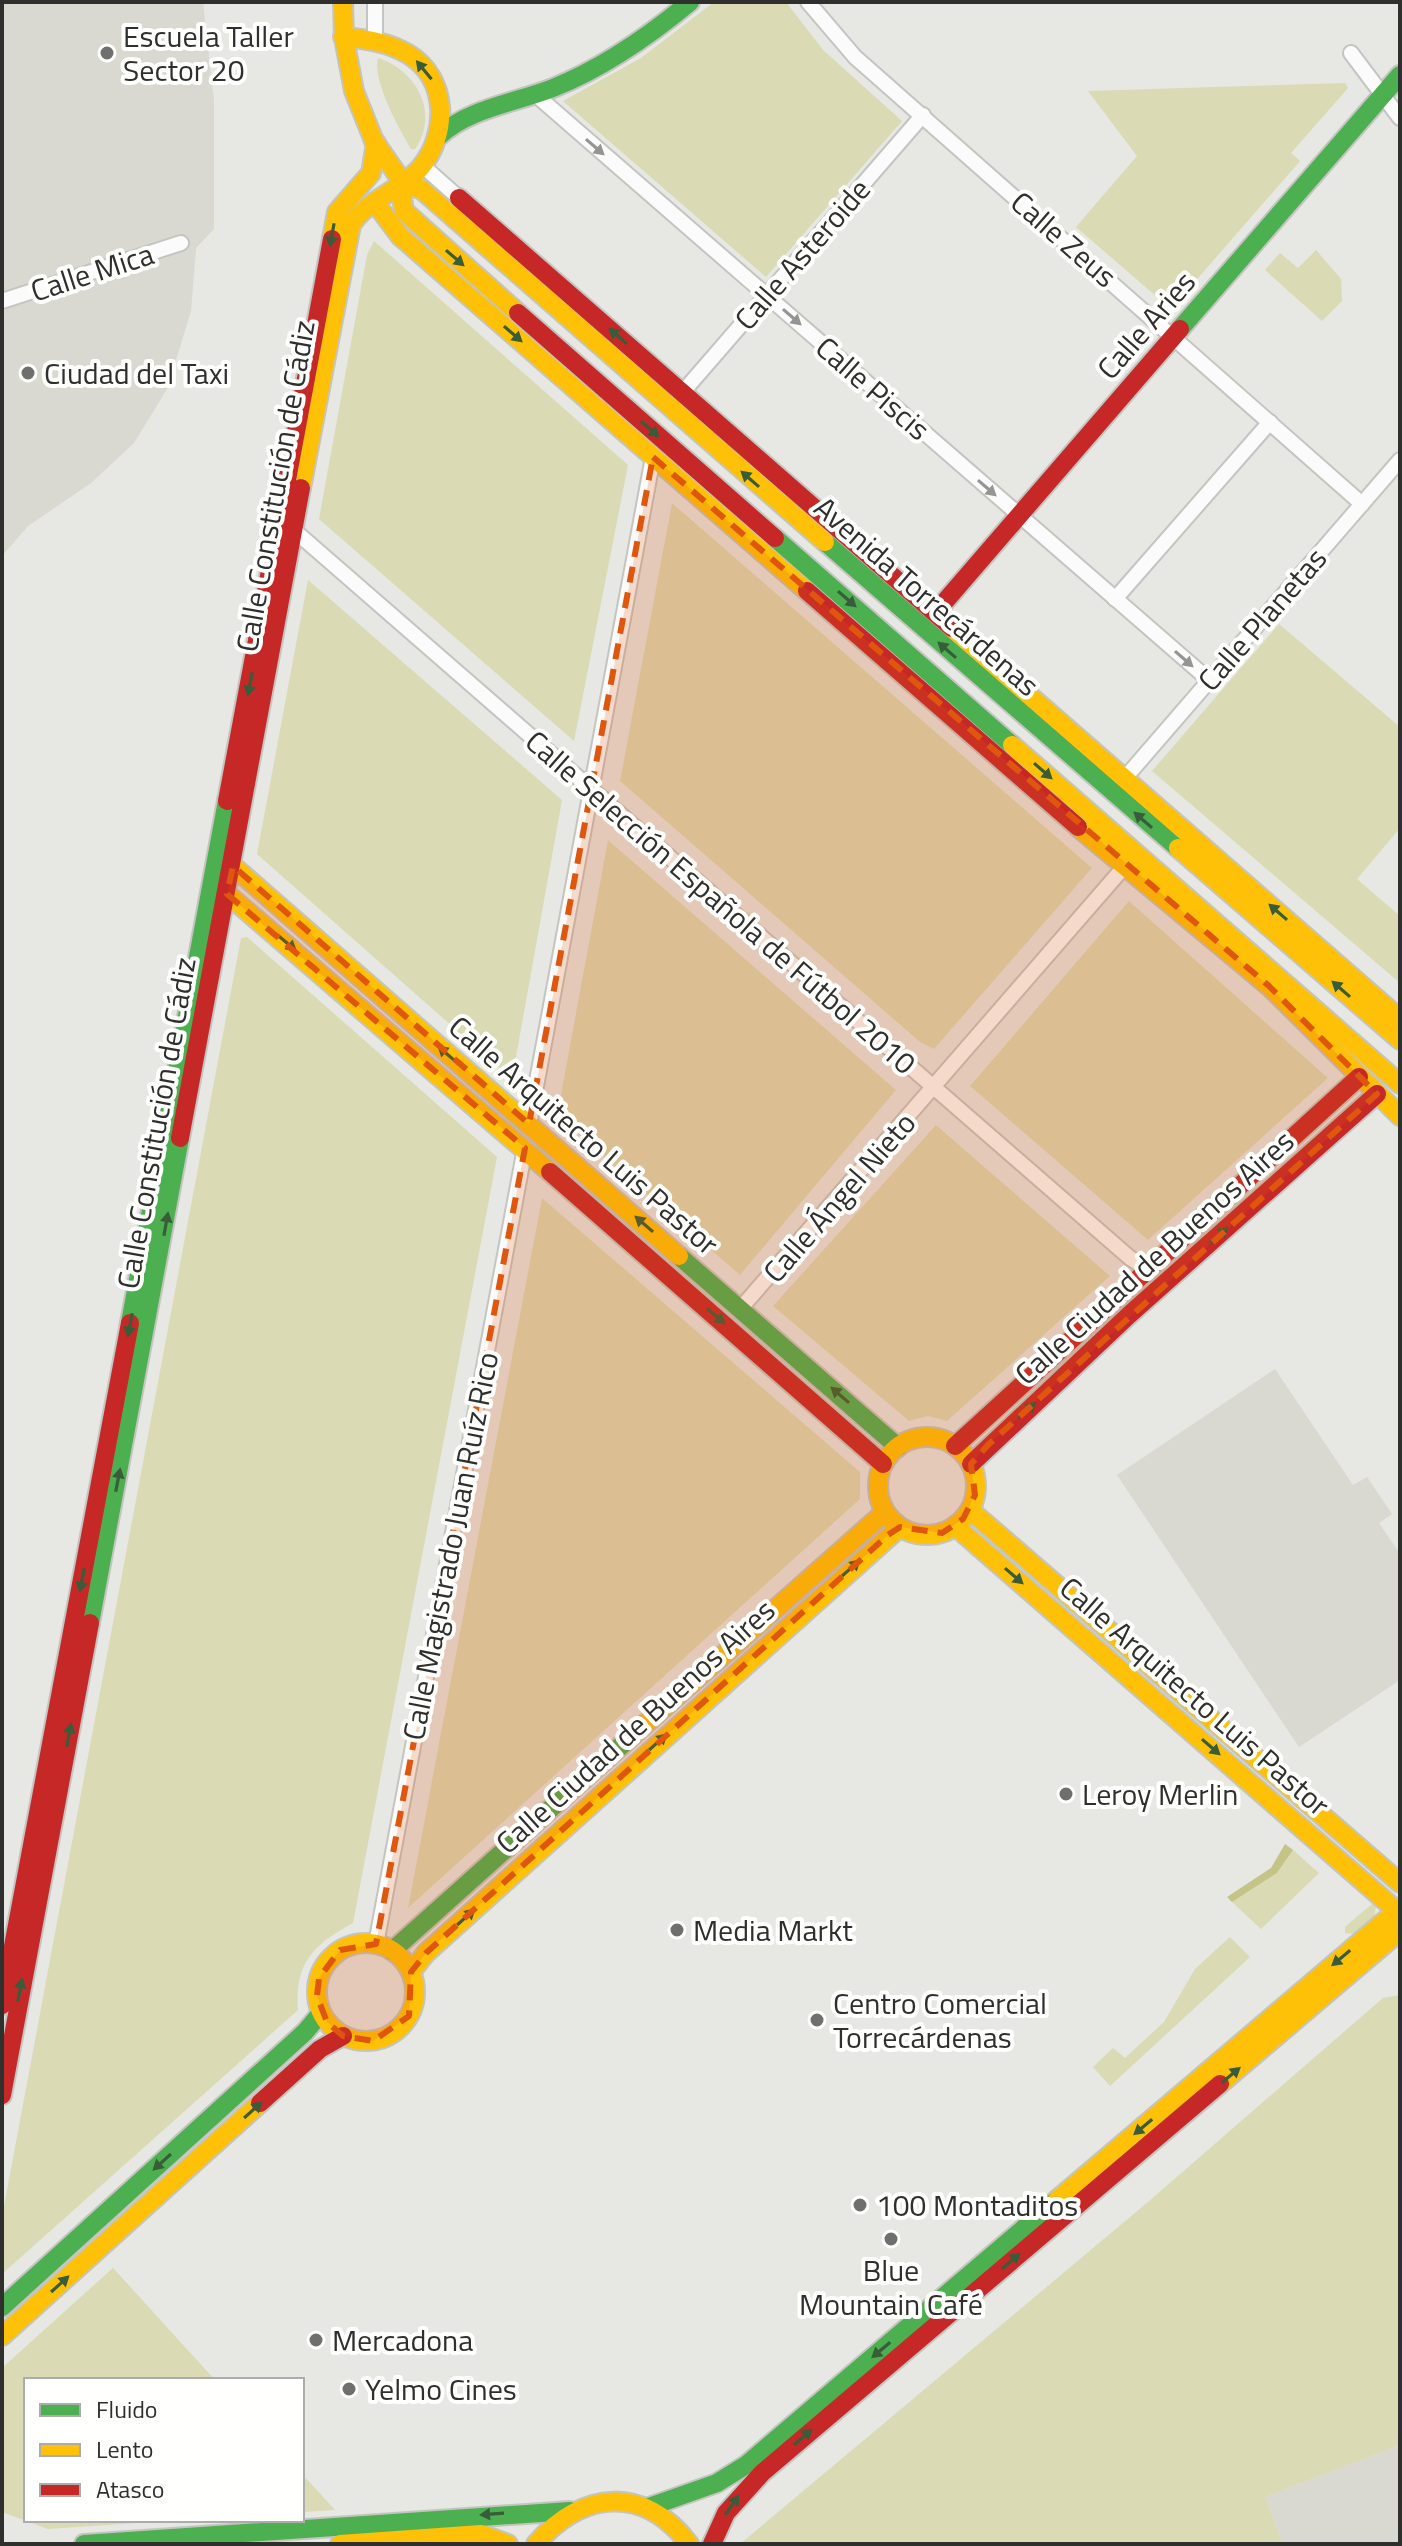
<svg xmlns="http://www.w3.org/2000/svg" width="1402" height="2546" font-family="'Titillium Web',sans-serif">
<rect width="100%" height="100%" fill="#e7e7e3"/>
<g fill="#d9d9d1">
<polygon points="2,2 203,2 214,100 214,229 196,248 191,311 167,389 134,443 91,483 28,526 2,556"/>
<polygon points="1275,1369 1353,1485 1367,1477 1392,1514 1379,1523 1400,1554 1400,1680 1299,1747 1117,1475"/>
<polygon points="1400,2445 1400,2544 1283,2544 1265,2497"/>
</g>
<g fill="#dadab4">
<polygon points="714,2 786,2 823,50 902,121 766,277 563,101 641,58"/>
<path d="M378,58C416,70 440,113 415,149H411C399,129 372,80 378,58Z"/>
<polygon points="1345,83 1348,88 1291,153 1300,161 1171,309 1076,227 1137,156 1088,91"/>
<polygon points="374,241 628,465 574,741 319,519 367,255"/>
<polygon points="1316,250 1341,279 1342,301 1322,321 1265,270 1280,253 1298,268"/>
<polygon points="672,503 1092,868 934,1049 920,1042 620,781"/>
<polygon points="308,580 562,800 512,1079 257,854"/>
<polygon points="1279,624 1400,727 1400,828 1357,879 1400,916 1400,983 1152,771"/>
<polygon points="608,840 896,1090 740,1275 557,1116"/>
<polygon points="1129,901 1328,1078 1148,1240 970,1086"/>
<path d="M247,937L497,1157L353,1923C314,1944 294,1963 298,2010L2,2274V2217L241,938Z"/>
<polygon points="936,1125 1110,1276 947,1421 928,1416 909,1421 773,1306"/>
<polygon points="542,1198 860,1472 860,1499 408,1908"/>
<polygon points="1293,1850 1319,1873 1261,1929 1232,1902 1277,1873"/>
<polygon points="1372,1904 1376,1906 1374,1918 1356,1934 1345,1933 1345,1927"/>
<polygon points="1230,1937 1250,1957 1110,2086 1093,2067 1113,2048 1125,2058 1164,2022 1195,1969"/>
<polygon points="1400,1995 1400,2445 1265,2497 1283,2544 740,2544 1148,2202 1383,1998"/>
<polygon points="113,2268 215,2380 26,2380 26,2520 180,2520 48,2529 2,2512 2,2368"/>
<polygon points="302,2474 335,2510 302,2512"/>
</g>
<polygon fill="#c4c487" points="1285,1844 1293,1850 1277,1873 1232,1902 1227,1897 1271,1868"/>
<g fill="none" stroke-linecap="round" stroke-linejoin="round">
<g stroke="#c4c4c1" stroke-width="18">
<g id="street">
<polyline points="808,2 855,57 1362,504"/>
<polyline points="375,40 375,2"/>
<polyline points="1351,53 1400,118"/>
<polyline points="536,95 1209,680"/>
<polyline points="424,167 459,198"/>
<polyline points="2,301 181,243"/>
<polyline points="682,393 923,115"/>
<polyline points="296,532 1130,1258 1149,1270"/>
<polyline points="1115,599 1270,422"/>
<polyline points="1125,778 1400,460"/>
<polyline points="529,1124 653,457"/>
<polyline points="741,1308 1124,867"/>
<polyline points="376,1944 525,1148"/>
</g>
</g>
<g stroke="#c4c4c1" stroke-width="22">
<g id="fast">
<path d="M439,136C470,108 515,103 553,88C603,68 649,36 690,2"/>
<polyline points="1180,329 1400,75"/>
<polyline points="775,538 1012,745"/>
<polyline points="825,542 1178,848"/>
<polyline points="679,1256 898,1447"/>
<polyline points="130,1323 227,801"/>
<polyline points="90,1623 180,1138"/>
<polyline points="392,1951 633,1735"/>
<polyline points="2,2307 305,2032 321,2013"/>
<polyline points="649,2507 717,2483 746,2465 1057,2200"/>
<polyline points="84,2544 570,2511"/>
</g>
</g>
<g stroke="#c4c4c1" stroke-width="22">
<g id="slow">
<polyline points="343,2 344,38 354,91 374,141 399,177 404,211 518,313"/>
<polyline points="402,185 421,189 825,542"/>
<polyline points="376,204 400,236 807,591"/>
<polyline points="332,239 337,212 371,173 376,143"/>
<path d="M301,488L351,225C366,200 402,190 421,167C449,133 448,78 408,54C388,42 365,39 343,37"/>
<polyline points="952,628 1400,1019"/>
<polyline points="1012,745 1400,1084"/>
<polyline points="1078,827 1269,986"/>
<polyline points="1178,848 1400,1040"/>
<polyline points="233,866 679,1256"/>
<polyline points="227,894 550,1172"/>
<polyline points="1260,977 1400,1116"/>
<circle cx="927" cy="1486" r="49"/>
<polyline points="970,1510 1400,1883"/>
<polyline points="955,1526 1397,1911"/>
<polyline points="633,1735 885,1512"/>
<circle cx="366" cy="1992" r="49"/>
<polyline points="411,1972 426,1953 900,1527"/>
<polyline points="1220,2084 1400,1931"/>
<polyline points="1057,2200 1400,1908"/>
<polyline points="2,2336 260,2103"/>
<polyline points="340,2544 481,2534 508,2544"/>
<path d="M536,2544C583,2490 644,2485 689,2544"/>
</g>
</g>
<g stroke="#c4c4c1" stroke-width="22">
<g id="jam">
<polyline points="459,198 952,628"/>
<polyline points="518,313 775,538"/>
<polyline points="807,591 1078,827"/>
<polyline points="935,613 1180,329"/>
<polyline points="227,801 332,239"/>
<polyline points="180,1138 301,488"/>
<polyline points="550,1172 883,1464"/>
<polyline points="955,1446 1359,1077"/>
<polyline points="971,1464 1129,1315 1377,1094"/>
<polyline points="2,2005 130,1323"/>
<polyline points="2,2095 90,1623"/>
<polyline points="260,2103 320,2049 343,2036"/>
<polyline points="712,2544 726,2513 762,2473 1220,2084"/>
</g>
</g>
<use href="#street" stroke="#fbfbfb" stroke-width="14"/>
<use href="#fast" stroke="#4caf50" stroke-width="18"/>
<use href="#slow" stroke="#ffc107" stroke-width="18"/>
<use href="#jam" stroke="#c62828" stroke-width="18"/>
</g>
<defs><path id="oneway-solid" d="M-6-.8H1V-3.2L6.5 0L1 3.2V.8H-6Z" transform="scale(2)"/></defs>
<g fill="#395c39">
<use href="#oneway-solid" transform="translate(424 70) rotate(-129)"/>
<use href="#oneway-solid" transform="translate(332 235) rotate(100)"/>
<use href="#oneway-solid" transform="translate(455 258) rotate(41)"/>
<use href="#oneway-solid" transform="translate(513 334) rotate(41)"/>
<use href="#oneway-solid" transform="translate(618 336) rotate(-139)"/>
<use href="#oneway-solid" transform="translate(650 429) rotate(41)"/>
<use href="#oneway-solid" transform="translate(750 479) rotate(-139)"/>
<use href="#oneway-solid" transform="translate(847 599) rotate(41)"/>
<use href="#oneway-solid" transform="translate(947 650) rotate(-139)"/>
<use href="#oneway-solid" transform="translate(250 684) rotate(101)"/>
<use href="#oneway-solid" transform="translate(1043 771) rotate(41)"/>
<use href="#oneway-solid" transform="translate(1143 820) rotate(-139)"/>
<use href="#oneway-solid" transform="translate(1278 912) rotate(-139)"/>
<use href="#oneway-solid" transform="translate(287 943) rotate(40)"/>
<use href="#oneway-solid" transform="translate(1341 989) rotate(-139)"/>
<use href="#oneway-solid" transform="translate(447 1054) rotate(-139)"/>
<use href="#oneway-solid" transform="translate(166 1224) rotate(-80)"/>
<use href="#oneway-solid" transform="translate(644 1224) rotate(-139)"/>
<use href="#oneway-solid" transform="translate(1219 1235) rotate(-42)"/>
<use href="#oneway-solid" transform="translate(716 1316) rotate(41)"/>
<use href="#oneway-solid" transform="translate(130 1325) rotate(101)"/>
<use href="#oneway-solid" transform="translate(840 1395) rotate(-139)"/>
<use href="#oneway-solid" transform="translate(1027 1410) rotate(-43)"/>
<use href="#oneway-solid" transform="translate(118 1480) rotate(-79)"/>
<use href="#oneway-solid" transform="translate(851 1568) rotate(-42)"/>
<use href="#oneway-solid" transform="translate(1014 1576) rotate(41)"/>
<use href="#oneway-solid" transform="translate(82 1580) rotate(101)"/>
<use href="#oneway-solid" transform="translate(69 1735) rotate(-79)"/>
<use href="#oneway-solid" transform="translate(658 1742) rotate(-42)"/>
<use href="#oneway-solid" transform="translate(1211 1747) rotate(41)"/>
<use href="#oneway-solid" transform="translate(466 1917) rotate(-42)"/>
<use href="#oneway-solid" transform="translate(1341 1958) rotate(140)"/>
<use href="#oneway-solid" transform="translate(20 1990) rotate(-79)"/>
<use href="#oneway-solid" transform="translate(1231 2075) rotate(-40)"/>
<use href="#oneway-solid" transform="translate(253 2110) rotate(-42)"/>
<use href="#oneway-solid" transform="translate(1143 2127) rotate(140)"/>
<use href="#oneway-solid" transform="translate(162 2162) rotate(138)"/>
<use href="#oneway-solid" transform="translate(1011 2261) rotate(-40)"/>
<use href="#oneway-solid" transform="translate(60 2284) rotate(-42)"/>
<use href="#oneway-solid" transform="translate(881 2350) rotate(140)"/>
<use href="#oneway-solid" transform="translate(803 2437) rotate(-41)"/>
<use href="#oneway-solid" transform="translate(732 2505) rotate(-55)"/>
<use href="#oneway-solid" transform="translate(492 2514) rotate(176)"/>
</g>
<g fill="#959594">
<use href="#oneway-solid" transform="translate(595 147) rotate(41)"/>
<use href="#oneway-solid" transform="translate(792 317) rotate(41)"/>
<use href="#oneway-solid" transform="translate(987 488) rotate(41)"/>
<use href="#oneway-solid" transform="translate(1184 659) rotate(41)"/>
</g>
<path fill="#df570e" fill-opacity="0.2" stroke="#df570e" stroke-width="6" stroke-dasharray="16 10" stroke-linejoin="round" d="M653,457L1269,986L1377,1094L988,1445L971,1464L975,1495L963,1519L942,1533L900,1527L888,1535L426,1953L411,1972L409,2016L373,2041L343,2036L327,2022L317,1996L319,1978L340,1950L376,1944L525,1148L227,894L233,866L529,1124Z"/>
<g fill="#6f6f6d" stroke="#fffffe" stroke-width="3">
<circle cx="107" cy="53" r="8"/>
<circle cx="28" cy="373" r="8"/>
<circle cx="1066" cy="1794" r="8"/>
<circle cx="677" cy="1930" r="8"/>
<circle cx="817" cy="2020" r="8"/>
<circle cx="860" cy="2205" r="8"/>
<circle cx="891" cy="2239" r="8"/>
<circle cx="316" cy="2340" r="8"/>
<circle cx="349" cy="2389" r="8"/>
</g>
<g text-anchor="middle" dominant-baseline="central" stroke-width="8" stroke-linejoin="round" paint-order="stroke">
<g font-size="30" fill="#2f2f2d" stroke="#fffffe" text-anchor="start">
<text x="123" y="36">Escuela Taller<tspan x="123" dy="34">Sector 20</tspan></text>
<text x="44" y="373">Ciudad del Taxi</text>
<text x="1082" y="1794">Leroy Merlin</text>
<text x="693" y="1930">Media Markt</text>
<text x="833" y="2003">Centro Comercial<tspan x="833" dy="34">Torrecárdenas</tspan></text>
<text x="876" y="2205">100 Montaditos</text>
<text x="891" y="2270" text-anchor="middle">Blue<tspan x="891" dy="34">Mountain Café</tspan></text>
<text x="332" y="2340">Mercadona</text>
<text x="365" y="2389">Yelmo Cines</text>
</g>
<g font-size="30" fill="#2f2f2d" stroke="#fffffe">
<text transform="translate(1064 239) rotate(41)">Calle Zeus</text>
<text transform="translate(802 254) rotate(-49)">Calle Asteroide</text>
<text transform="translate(92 272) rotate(-18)">Calle Mica</text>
<text transform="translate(1146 325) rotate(-49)">Calle Aries</text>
<text transform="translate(873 388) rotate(41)">Calle Piscis</text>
<text transform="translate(275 486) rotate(-80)">Calle Constitución de Cádiz</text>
<text transform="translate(927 596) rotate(41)">Avenida Torrecárdenas</text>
<text transform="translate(1262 619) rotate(-49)">Calle Planetas</text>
<text transform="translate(721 902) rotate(41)">Calle Selección Española de Fútbol 2010</text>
<text transform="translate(156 1123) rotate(-80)">Calle Constitución de Cádiz</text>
<text transform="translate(584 1135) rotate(41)">Calle Arquitecto Luis Pastor</text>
<text transform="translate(839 1197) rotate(-49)">Calle Ángel Nieto</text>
<text transform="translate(1154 1257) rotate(-42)">Calle Ciudad de Buenos Aires</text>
<text transform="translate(450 1546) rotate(-79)">Calle Magistrado Juan Ruíz Rico</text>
<text transform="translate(1195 1696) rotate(41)">Calle Arquitecto Luis Pastor</text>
<text transform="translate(635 1726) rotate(-42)">Calle Ciudad de Buenos Aires</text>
</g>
</g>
<rect width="1402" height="2546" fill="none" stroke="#2f2f2d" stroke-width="8"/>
<rect x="24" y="2378" width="280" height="144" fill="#fffffe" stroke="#acacaa" stroke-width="2"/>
<rect x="40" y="2404" width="40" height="12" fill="#4caf50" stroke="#acacaa" stroke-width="2"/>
<text x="96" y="2418" font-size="24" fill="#2f2f2d">Fluido</text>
<rect x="40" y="2444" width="40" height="12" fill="#ffc107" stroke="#acacaa" stroke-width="2"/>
<text x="96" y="2458" font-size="24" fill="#2f2f2d">Lento</text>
<rect x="40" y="2484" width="40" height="12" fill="#c62828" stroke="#acacaa" stroke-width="2"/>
<text x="96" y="2498" font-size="24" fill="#2f2f2d">Atasco</text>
</svg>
